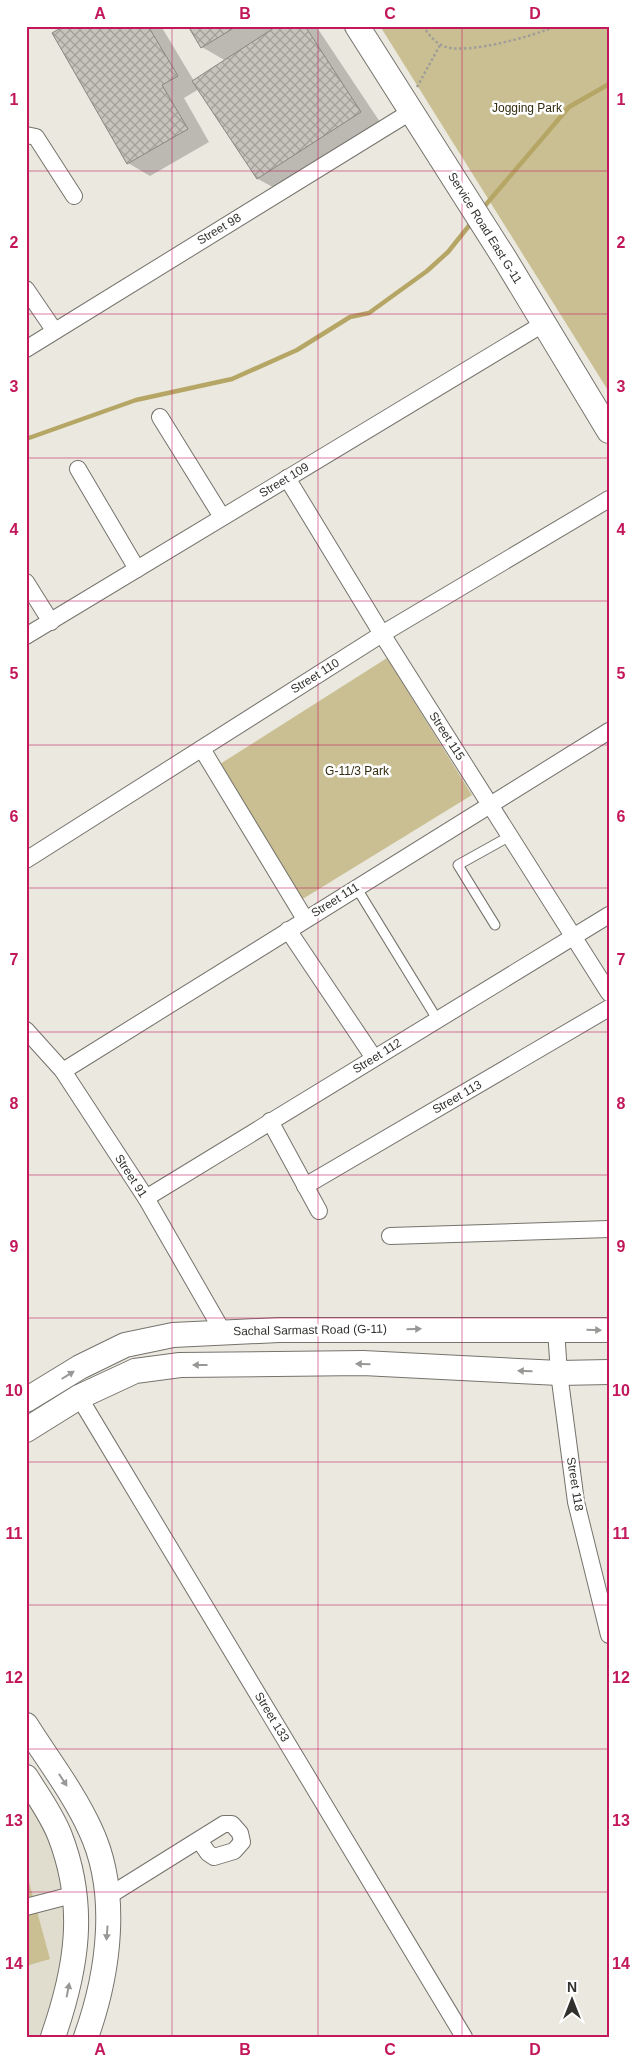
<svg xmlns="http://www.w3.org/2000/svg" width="635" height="2063" font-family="Helvetica,sans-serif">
<defs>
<pattern id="building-cross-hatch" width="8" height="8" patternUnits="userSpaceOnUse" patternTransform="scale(1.25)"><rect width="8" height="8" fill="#c6c4bc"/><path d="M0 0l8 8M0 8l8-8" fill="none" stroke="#a1a099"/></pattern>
</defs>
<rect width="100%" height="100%" fill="#eae8df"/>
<polygon fill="#e1ddce" points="26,1794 48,1834 62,1878 64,1926 59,1982 42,2037 26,2037"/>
<g fill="#cabf92">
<polygon points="380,26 609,26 609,392"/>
<polygon points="387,658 472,795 301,900 220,764"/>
<polygon points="26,1871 50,1959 26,1966"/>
</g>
<polygon fill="#0003" points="67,26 161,26 194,81 226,61 202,47 189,26 316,26 382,125 280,191 258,179 199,89 184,98 209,142 150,176 128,163"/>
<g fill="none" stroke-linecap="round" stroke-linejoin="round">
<g stroke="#b6a665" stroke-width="4.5">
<polyline points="483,208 569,107 609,84"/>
<polyline points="26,439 136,400 232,379 297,350 350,317 369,313 427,271 448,252 472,222"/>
</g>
</g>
<g fill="url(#building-cross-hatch)" stroke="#898780">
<polygon points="64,26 148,26 178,76 162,85 188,129 127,164 52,33"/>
<polygon points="188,26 237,26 201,48"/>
<polygon points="277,26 305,26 361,112 257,179 192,81"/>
</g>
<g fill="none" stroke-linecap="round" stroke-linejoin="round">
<g stroke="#75736c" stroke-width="11">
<g id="lane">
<polyline points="356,887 437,1019"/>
<polyline points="495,925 458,865 510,836"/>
</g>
</g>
<g stroke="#75736c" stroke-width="18">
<g id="street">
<polyline points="26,135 36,137 74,196"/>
<polyline points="26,289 54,330"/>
<polyline points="26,349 412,111"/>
<polyline points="160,417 222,517"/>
<polyline points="78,469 137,569"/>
<polyline points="287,478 382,634 609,993"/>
<polyline points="26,582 51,622"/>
<polyline points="26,636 543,324"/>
<polyline points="202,749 305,919"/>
<polyline points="26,860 382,634 609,499"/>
<polyline points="288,930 374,1058"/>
<polyline points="26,1030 63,1071 146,1198 223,1332"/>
<polyline points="63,1071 609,731"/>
<polyline points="270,1121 319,1211"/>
<polyline points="305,1186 609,1008"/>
<polyline points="146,1198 609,915"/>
<polyline points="390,1236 609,1229"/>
<polyline points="556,1330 559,1373 576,1502 609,1635"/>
<polyline points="79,1397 464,2037"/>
<polyline points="107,1897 224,1824 232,1824 240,1833 242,1842 234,1851 214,1857 208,1853 199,1840"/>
<polyline points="26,1907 76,1894"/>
</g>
</g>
<g stroke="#75736c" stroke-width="26">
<g id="secondary">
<polyline points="357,26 505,259 609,431"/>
<polyline points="26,1400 80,1367 125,1345 173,1335 279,1330 609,1330"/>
<polyline points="26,1430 79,1397 135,1371 180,1365 363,1363 559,1373 609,1372"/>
<path d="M26,1725C48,1760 73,1792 90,1829C120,1892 109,1973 86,2037"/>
<path d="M26,1777C38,1796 52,1815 60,1836C87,1906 77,1968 53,2037"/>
</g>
</g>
<g stroke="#a09e98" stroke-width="2.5" stroke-dasharray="2.5 2.5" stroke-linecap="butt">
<path d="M423,26C429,35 436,44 446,47C469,54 534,36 556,26"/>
<polyline points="417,87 440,45"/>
</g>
<use href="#lane" stroke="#fff" stroke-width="9"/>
<use href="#street" stroke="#fff" stroke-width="16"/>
<use href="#secondary" stroke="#fff" stroke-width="24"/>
</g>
<defs><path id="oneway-solid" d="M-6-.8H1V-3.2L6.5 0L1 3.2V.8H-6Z" transform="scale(1.25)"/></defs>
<g fill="#989896">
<use href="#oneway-solid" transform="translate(414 1329) rotate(-1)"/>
<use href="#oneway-solid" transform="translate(594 1330) rotate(1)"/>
<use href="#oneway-solid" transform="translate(363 1364) rotate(-179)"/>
<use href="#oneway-solid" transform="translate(200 1365) rotate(180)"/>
<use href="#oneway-solid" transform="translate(525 1371) rotate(-178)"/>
<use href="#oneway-solid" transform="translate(68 1375) rotate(-32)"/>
<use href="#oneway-solid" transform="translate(63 1780) rotate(57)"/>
<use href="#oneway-solid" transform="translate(107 1933) rotate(94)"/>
<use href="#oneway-solid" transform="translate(68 1990) rotate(-79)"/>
</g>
<path fill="none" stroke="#c2185b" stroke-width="1" stroke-opacity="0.55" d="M172,26V2037M318,26V2037M462,26V2037M26,171H609M26,314H609M26,458H609M26,601H609M26,745H609M26,888H609M26,1032H609M26,1175H609M26,1318H609M26,1462H609M26,1605H609M26,1749H609M26,1892H609"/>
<g text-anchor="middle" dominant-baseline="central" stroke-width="5" stroke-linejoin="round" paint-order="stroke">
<g font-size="12" fill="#332c0e" stroke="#fff">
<text x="527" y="108">Jogging Park</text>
<text x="357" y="771">G-11/3 Park</text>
</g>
<g font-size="12" fill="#32312e" stroke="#fff">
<text transform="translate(485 228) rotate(58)">Service Road East G-11</text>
<text transform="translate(219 229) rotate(-31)">Street 98</text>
<text transform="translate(284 480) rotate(-31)">Street 109</text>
<text transform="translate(315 676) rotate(-32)">Street 110</text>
<text transform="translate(447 736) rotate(57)">Street 115</text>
<text transform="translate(335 900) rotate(-32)">Street 111</text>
<text transform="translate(377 1056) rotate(-32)">Street 112</text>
<text transform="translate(457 1097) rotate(-30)">Street 113</text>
<text transform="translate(131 1176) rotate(57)">Street 91</text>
<text transform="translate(310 1330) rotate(-1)">Sachal Sarmast Road (G-11)</text>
<text transform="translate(575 1484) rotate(81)">Street 118</text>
<text transform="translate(272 1717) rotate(59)">Street 133</text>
</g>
</g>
<rect width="635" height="2063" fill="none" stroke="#ffffff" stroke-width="55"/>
<g transform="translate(572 2000)" stroke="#ffffff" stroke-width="4" paint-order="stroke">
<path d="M0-4L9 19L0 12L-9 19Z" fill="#32312e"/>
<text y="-8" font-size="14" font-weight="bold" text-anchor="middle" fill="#32312e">N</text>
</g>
<rect x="28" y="28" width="580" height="2008" fill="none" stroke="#c2185b" stroke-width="2"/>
<g font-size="16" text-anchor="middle" font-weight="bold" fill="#c2185b">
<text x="100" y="19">A</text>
<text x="245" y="19">B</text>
<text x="390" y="19">C</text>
<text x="535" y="19">D</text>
<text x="14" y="105">1</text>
<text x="621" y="105">1</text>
<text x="14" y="248">2</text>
<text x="621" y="248">2</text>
<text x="14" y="392">3</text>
<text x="621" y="392">3</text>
<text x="14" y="535">4</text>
<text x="621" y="535">4</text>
<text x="14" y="679">5</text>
<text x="621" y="679">5</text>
<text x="14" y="822">6</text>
<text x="621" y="822">6</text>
<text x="14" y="965">7</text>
<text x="621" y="965">7</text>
<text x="14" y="1109">8</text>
<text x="621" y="1109">8</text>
<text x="14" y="1252">9</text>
<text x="621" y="1252">9</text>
<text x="14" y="1396">10</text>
<text x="621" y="1396">10</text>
<text x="14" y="1539">11</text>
<text x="621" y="1539">11</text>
<text x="14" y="1683">12</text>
<text x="621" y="1683">12</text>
<text x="14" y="1826">13</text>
<text x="621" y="1826">13</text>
<text x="14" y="1969">14</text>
<text x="621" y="1969">14</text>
<text x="100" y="2055">A</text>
<text x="245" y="2055">B</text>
<text x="390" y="2055">C</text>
<text x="535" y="2055">D</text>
</g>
</svg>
